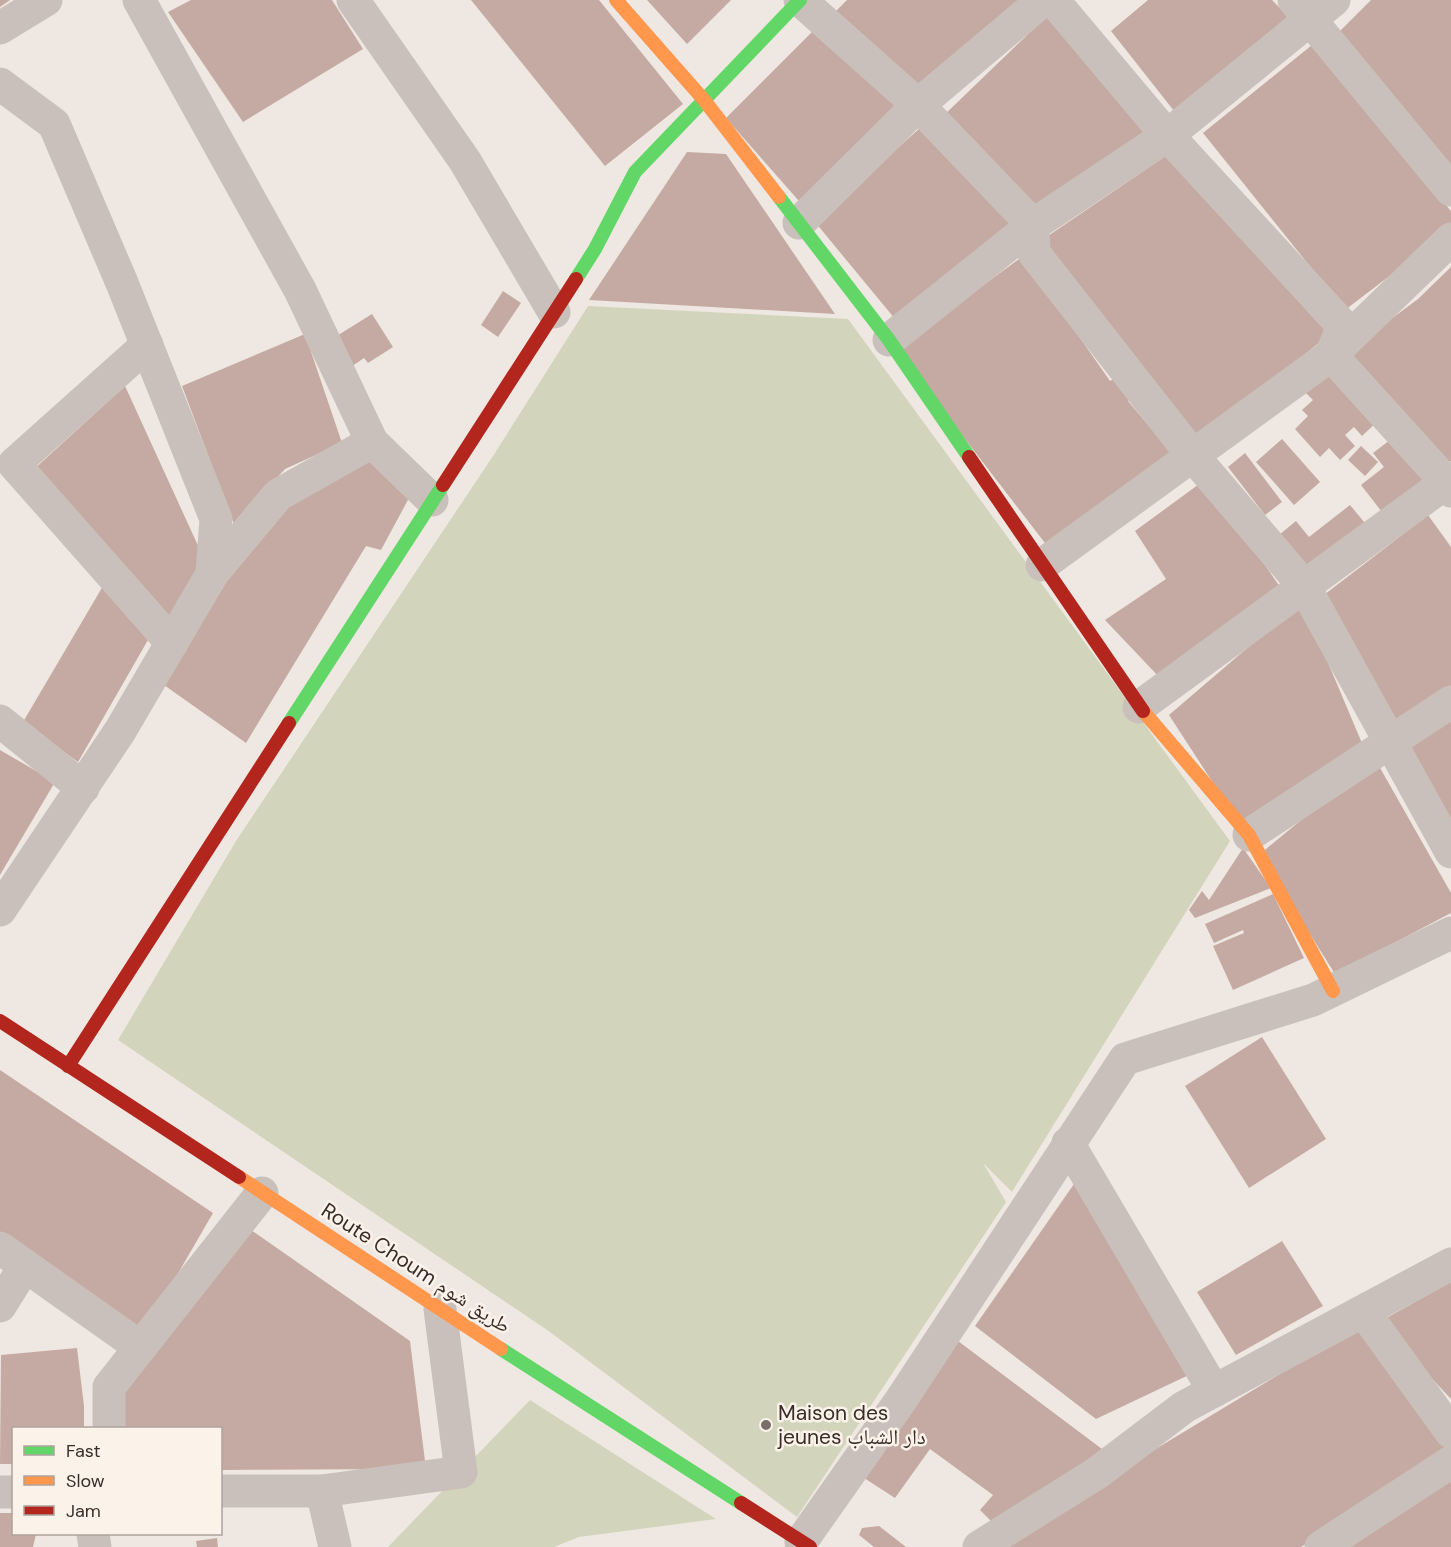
<svg xmlns="http://www.w3.org/2000/svg" width="1451" height="1547" font-family="'DM Sans','Noto Naskh Arabic',sans-serif">
<rect width="100%" height="100%" fill="#efe8e2"/>
<g fill="#d2d5bb">
<polygon points="588,306 848,319 1230,841 1012,1192 983,1163 1006,1202 797,1517 550,1332 118,1040 236,841 493,456"/>
<polygon points="530,1400 716,1519 579,1537 554,1547 388,1547"/>
</g>
<g fill="#c4aaa2">
<polygon points="0,0 10,0 0,7"/>
<polygon points="191,0 332,0 363,49 243,122 168,12"/>
<polygon points="471,0 599,0 683,104 605,166"/>
<polygon points="647,0 731,0 687,44"/>
<polygon points="847,0 1029,0 926,96 834,13"/>
<polygon points="1148,0 1272,0 1290,18 1178,116 1111,31"/>
<polygon points="1371,0 1451,0 1451,171 1338,33"/>
<polygon points="1049,14 1149,137 1037,213 939,120"/>
<polygon points="821,23 908,111 806,209 726,118"/>
<polygon points="1312,45 1451,211 1451,229 1345,310 1203,133"/>
<polygon points="920,128 1021,230 900,325 815,222"/>
<polygon points="687,152 726,154 835,314 589,300"/>
<polygon points="1170,153 1330,334 1196,441 1042,240"/>
<polygon points="1023,256 1110,381 1121,375 1136,393 1128,401 1174,456 1048,547 896,349"/>
<polygon points="1451,267 1451,461 1445,466 1340,357 1418,299"/>
<polygon points="503,291 521,303 498,337 481,325"/>
<polygon points="372,314 393,347 368,363 364,358 345,371 327,342"/>
<polygon points="305,334 342,443 285,469 234,524 182,386"/>
<polygon points="1329,365 1379,420 1362,436 1354,427 1345,435 1355,446 1340,460 1329,448 1320,457 1295,429 1308,416 1302,410 1313,400 1302,389"/>
<polygon points="125,386 211,574 167,626 32,471"/>
<polygon points="1394,437 1426,477 1382,512 1361,485 1384,467 1373,453"/>
<polygon points="1282,439 1320,482 1294,505 1256,462"/>
<polygon points="1361,446 1378,462 1365,476 1348,460"/>
<polygon points="1245,453 1282,502 1265,515 1228,467"/>
<polygon points="368,459 409,498 381,550 366,546 246,743 164,685 236,566 284,507"/>
<polygon points="1206,479 1280,587 1161,679 1105,620 1166,579 1135,531"/>
<polygon points="1350,505 1369,528 1306,569 1279,535 1296,521 1309,537"/>
<polygon points="1428,515 1451,547 1451,692 1398,726 1320,598"/>
<polygon points="103,586 152,633 78,762 23,722"/>
<polygon points="1302,601 1364,748 1245,832 1169,715"/>
<polygon points="1451,716 1451,824 1405,748"/>
<polygon points="0,750 55,782 0,875"/>
<polygon points="1375,759 1451,893 1451,913 1335,974 1260,854"/>
<polygon points="1243,848 1271,888 1195,918 1189,910 1202,891 1209,900"/>
<polygon points="1273,894 1304,958 1233,990 1213,946 1244,933 1243,930 1214,943 1205,924"/>
<polygon points="1262,1037 1326,1139 1249,1188 1185,1086"/>
<polygon points="0,1070 213,1213 140,1339 0,1242"/>
<polygon points="1074,1184 1193,1373 1096,1419 975,1326"/>
<polygon points="244,1225 410,1341 426,1469 220,1470 220,1428 120,1428 111,1408"/>
<polygon points="1282,1241 1323,1306 1236,1355 1197,1292"/>
<polygon points="1451,1282 1451,1399 1379,1322"/>
<polygon points="1361,1325 1451,1453 1301,1547 993,1547"/>
<polygon points="958,1341 1106,1452 997,1527 980,1510 993,1495 930,1449 895,1498 861,1476"/>
<polygon points="77,1348 84,1406 84,1428 14,1428 14,1464 0,1464 1,1355"/>
<polygon points="1451,1476 1451,1547 1341,1547"/>
<polygon points="0,1513 14,1513 14,1534 36,1534 33,1547 0,1547"/>
<polygon points="879,1526 906,1547 874,1547 859,1535 862,1528"/>
<polygon points="217,1538 218,1547 197,1547 196,1541"/>
</g>
<g fill="none" stroke-linecap="round" stroke-linejoin="round">
<g stroke="#c9c0bb" stroke-width="33">
<polyline points="139,0 300,290 372,442"/>
<polyline points="353,0 465,161 554,312"/>
<polyline points="800,0 918,105 1033,225 1034,253 1193,456 1304,586 1451,852"/>
<polyline points="1053,0 1159,126 1343,326 1331,355 1447,483 1451,491"/>
<polyline points="1294,0 1451,190"/>
<polyline points="0,28 46,0"/>
<polyline points="0,84 54,124 122,283 216,519 212,574 120,731 0,910"/>
<polyline points="799,223 918,105 1043,0"/>
<polyline points="889,340 1033,225 1168,135 1334,0"/>
<polyline points="147,345 14,464 172,643"/>
<polyline points="1042,565 1331,355 1451,239"/>
<polyline points="212,574 278,495 372,442 432,500"/>
<polyline points="1139,707 1451,479"/>
<polyline points="0,721 83,788"/>
<polyline points="1249,835 1451,702"/>
<polyline points="1068,1143 1214,1391"/>
<polyline points="0,1248 140,1347"/>
<polyline points="0,1306 25,1266"/>
<polyline points="1364,1312 1451,1432"/>
<polyline points="109,1428 109,1387 262,1193"/>
<polyline points="220,1491 322,1491 461,1472 440,1309"/>
<polyline points="322,1491 335,1547"/>
<polyline points="0,1492 14,1492"/>
<polyline points="93,1534 95,1547"/>
<polyline points="801,1542 901,1400 1125,1059 1313,1000 1451,933"/>
<polyline points="979,1547 1097,1473 1184,1407 1451,1264"/>
<polyline points="1321,1547 1451,1462"/>
</g>
<g stroke="#63d668" stroke-width="14">
<polyline points="779,197 889,340 969,457"/>
<polyline points="576,279 595,249 635,172 800,0"/>
<polyline points="289,723 443,485"/>
<polyline points="501,1349 741,1503"/>
</g>
<g stroke="#ff974d" stroke-width="14">
<polyline points="616,0 704,100 779,197"/>
<polyline points="1143,711 1249,835 1333,991"/>
<polyline points="239,1177 501,1349"/>
</g>
<g stroke="#b3261e" stroke-width="14">
<polyline points="969,457 1143,711"/>
<polyline points="443,485 576,279"/>
<polyline points="0,1021 239,1177"/>
<polyline points="68,1066 289,723"/>
<polyline points="741,1503 810,1547"/>
</g>
</g>
<circle fill="#796e69" stroke="#fbf2ea" stroke-width="2" cx="766" cy="1425" r="6"/>
<g text-anchor="middle" dominant-baseline="central" stroke-width="5" stroke-linejoin="round" paint-order="stroke">
<g font-size="21" fill="#3a2d28" stroke="#fbf2ea">
<text transform="translate(416 1268) rotate(33)">Route Choum طريق شوم</text>
</g>
<g font-size="21" fill="#3a2d28" stroke="#fbf2ea" text-anchor="start">
<text x="778" y="1413">Maison des<tspan x="778" dy="24">jeunes دار الشباب</tspan></text>
</g>
</g>
<rect x="12" y="1427" width="210" height="108" fill="#fbf2ea" stroke="#aea39c" stroke-width="1.5"/>
<rect x="24" y="1446" width="30" height="9" fill="#63d668" stroke="#aea39c" stroke-width="1.5"/>
<text x="66" y="1457" font-size="18" fill="#3a2d28">Fast</text>
<rect x="24" y="1476" width="30" height="9" fill="#ff974d" stroke="#aea39c" stroke-width="1.5"/>
<text x="66" y="1487" font-size="18" fill="#3a2d28">Slow</text>
<rect x="24" y="1506" width="30" height="9" fill="#b3261e" stroke="#aea39c" stroke-width="1.5"/>
<text x="66" y="1517" font-size="18" fill="#3a2d28">Jam</text>
</svg>
